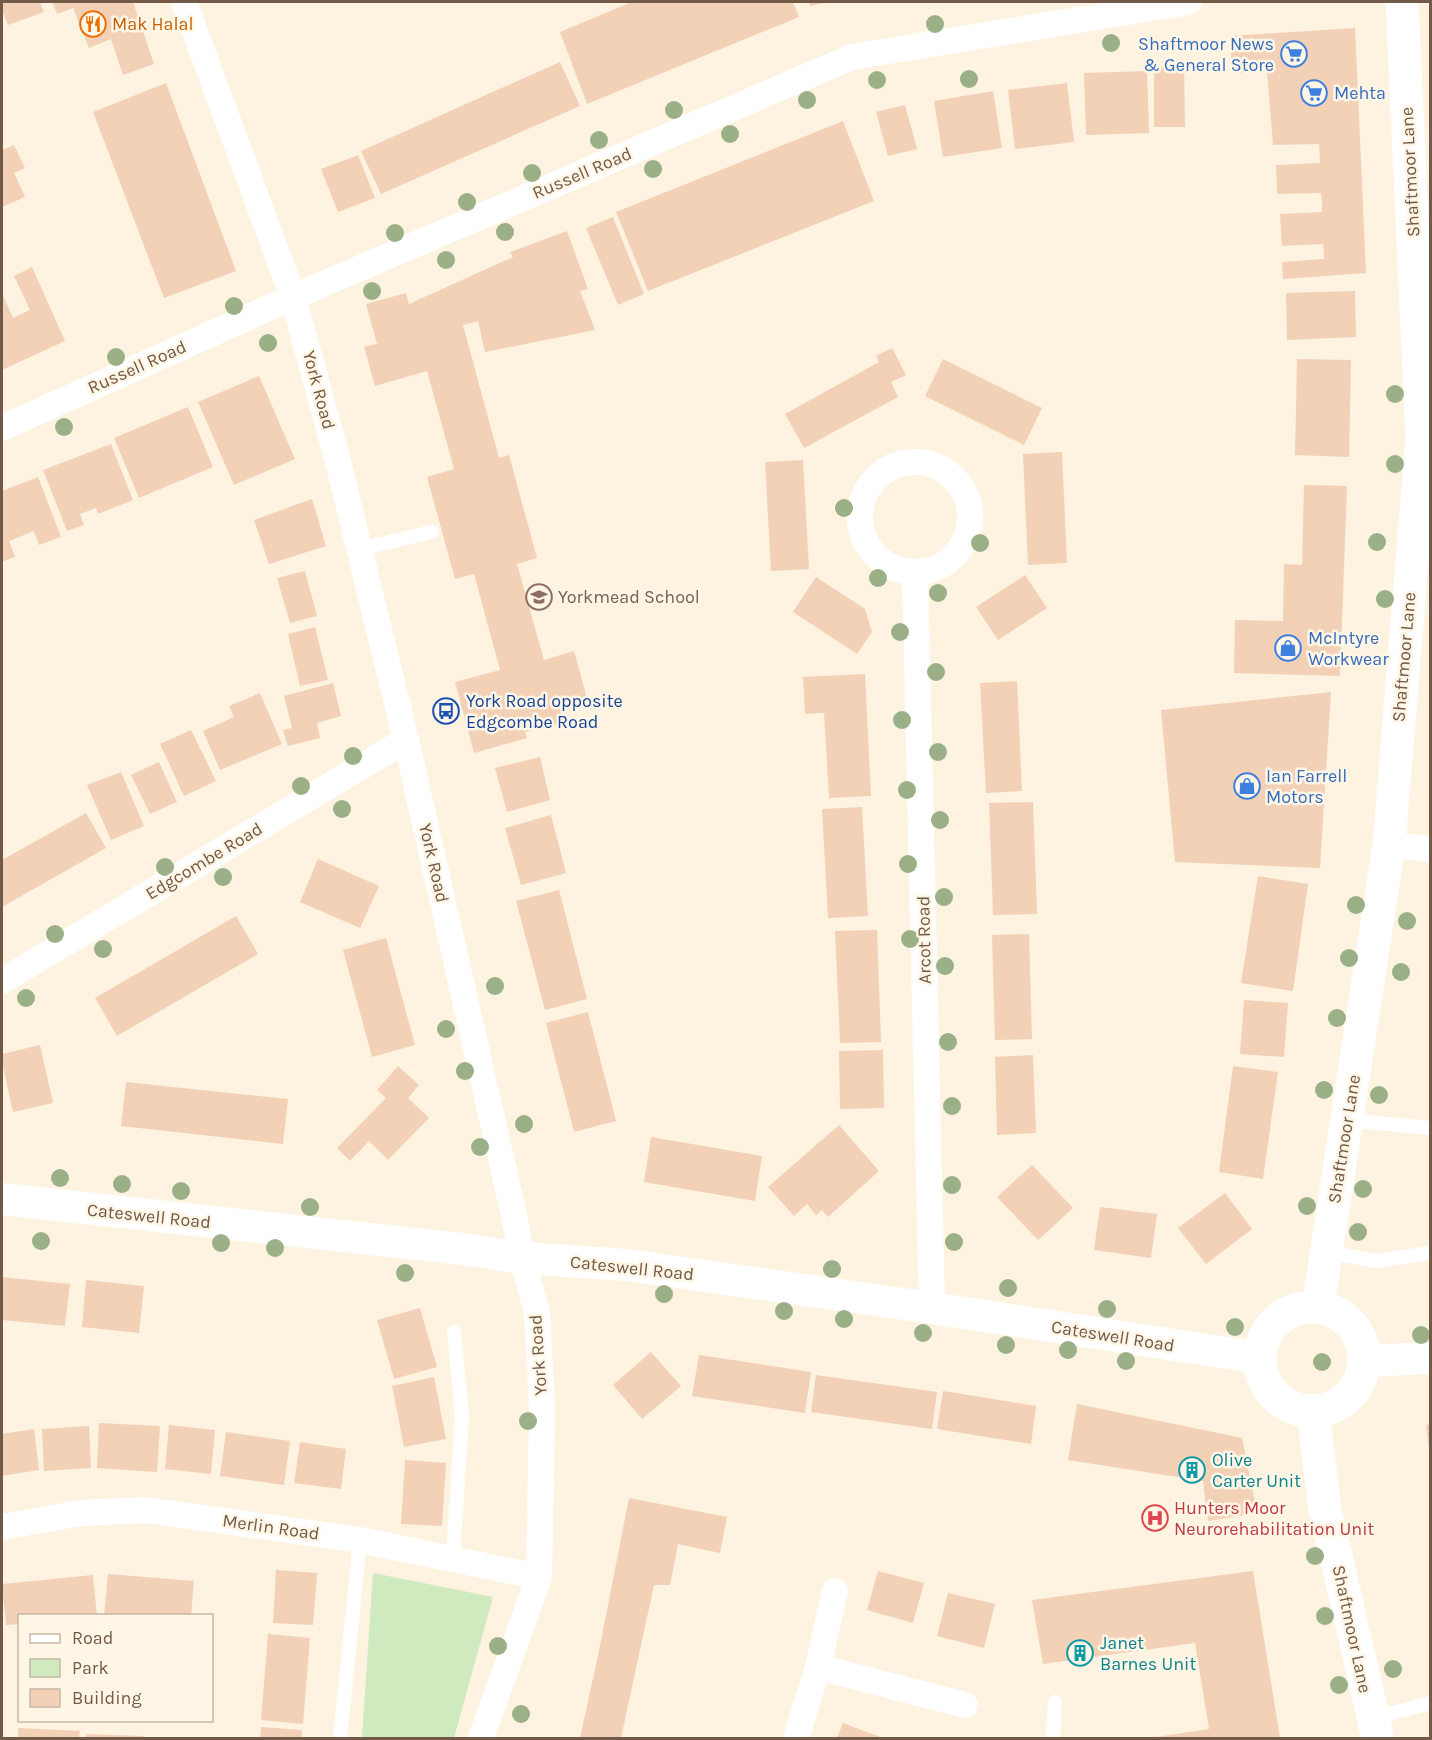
<svg xmlns="http://www.w3.org/2000/svg" width="1432" height="1740" font-family="Karla,sans-serif">
<rect width="100%" height="100%" fill="#fdf3e0"/>
<polygon fill="#ceeabe" points="373,1573 493,1597 454,1738 362,1738"/>
<g fill="#f2d1b7">
<polygon points="2,2 40,2 44,12 8,25 2,10"/>
<polygon points="52,2 133,2 154,64 123,75 111,39 89,48 73,8 57,14"/>
<polygon points="632,2 793,2 799,17 587,104 560,32"/>
<polygon points="809,2 827,2 810,6"/>
<polygon points="1355,28 1366,273 1283,279 1282,262 1324,259 1324,254 1323,244 1282,246 1280,214 1322,212 1322,203 1321,193 1277,194 1276,165 1320,163 1319,144 1273,145 1267,71 1232,73 1230,36"/>
<polygon points="560,62 580,106 381,194 361,151"/>
<polygon points="1184,66 1185,127 1154,127 1154,67"/>
<polygon points="1147,71 1149,133 1086,135 1084,73"/>
<polygon points="166,83 236,271 164,298 93,112"/>
<polygon points="1067,83 1074,142 1015,149 1008,90"/>
<polygon points="993,91 1002,148 943,157 934,101"/>
<polygon points="905,105 917,149 888,156 876,112"/>
<polygon points="843,121 874,201 648,291 616,212"/>
<polygon points="14,145 25,168 14,173 25,197 2,207 2,150"/>
<polygon points="358,155 375,198 338,212 321,169"/>
<polygon points="613,217 644,294 618,305 586,228"/>
<polygon points="567,231 588,289 580,291 595,330 485,352 478,321 463,325 499,458 509,455 537,558 517,564 544,660 574,651 588,702 561,709 565,722 525,732 527,738 474,753 455,682 500,670 474,574 455,579 427,477 454,469 427,371 375,386 364,347 377,344 366,304 406,293 409,304 513,257 510,252"/>
<polygon points="32,267 65,341 2,370 2,293 13,318 30,310 14,276"/>
<polygon points="1355,291 1356,337 1287,340 1286,293"/>
<polygon points="892,348 906,375 891,382 898,397 804,448 785,414 879,362 876,356"/>
<polygon points="943,359 1042,408 1024,445 925,396"/>
<polygon points="1297,359 1351,360 1349,457 1295,455"/>
<polygon points="259,376 295,459 234,485 198,402"/>
<polygon points="188,407 213,467 139,498 114,438"/>
<polygon points="111,444 133,500 98,514 96,508 80,514 84,525 67,531 43,470"/>
<polygon points="1062,452 1067,563 1028,565 1023,454"/>
<polygon points="803,460 809,569 771,571 765,462"/>
<polygon points="38,477 61,537 39,545 34,531 9,541 15,557 2,562 2,491"/>
<polygon points="1304,485 1347,486 1340,676 1234,673 1235,620 1283,621 1284,564 1302,565"/>
<polygon points="312,499 326,546 269,564 254,520"/>
<polygon points="305,571 317,616 290,623 277,578"/>
<polygon points="1025,575 1047,608 998,640 976,607"/>
<polygon points="816,577 865,609 872,632 857,654 793,612"/>
<polygon points="315,627 328,680 300,686 288,634"/>
<polygon points="865,674 871,796 829,798 824,713 805,714 803,677"/>
<polygon points="1017,681 1022,791 986,793 980,683"/>
<polygon points="333,683 341,716 317,723 320,738 288,746 283,730 292,728 284,696"/>
<polygon points="1331,692 1320,868 1175,862 1161,710"/>
<polygon points="260,693 282,744 220,770 203,731 234,717 229,706"/>
<polygon points="191,730 216,781 184,796 160,744"/>
<polygon points="540,757 550,800 507,812 495,768"/>
<polygon points="159,762 177,802 150,814 131,775"/>
<polygon points="121,772 144,826 111,840 87,785"/>
<polygon points="1033,802 1037,914 993,915 989,803"/>
<polygon points="862,807 868,916 828,918 822,809"/>
<polygon points="86,813 106,848 2,907 2,860"/>
<polygon points="551,815 566,873 521,885 505,828"/>
<polygon points="318,859 379,886 360,928 300,902"/>
<polygon points="1258,876 1308,884 1293,991 1241,983"/>
<polygon points="559,890 587,999 545,1010 516,901"/>
<polygon points="236,916 258,954 117,1036 95,998"/>
<polygon points="877,930 881,1042 840,1043 835,931"/>
<polygon points="1029,934 1032,1039 995,1040 992,935"/>
<polygon points="386,938 415,1045 372,1057 343,950"/>
<polygon points="1244,1000 1288,1003 1284,1057 1240,1054"/>
<polygon points="588,1012 616,1121 574,1132 546,1023"/>
<polygon points="40,1045 53,1103 13,1112 2,1062 2,1054"/>
<polygon points="883,1050 884,1108 840,1109 839,1051"/>
<polygon points="1033,1055 1036,1133 997,1135 995,1057"/>
<polygon points="398,1066 419,1085 408,1098 429,1118 388,1160 369,1141 350,1161 337,1148 386,1098 377,1090"/>
<polygon points="1233,1066 1278,1072 1263,1179 1219,1172"/>
<polygon points="126,1082 288,1099 283,1144 121,1126"/>
<polygon points="839,1125 879,1171 828,1217 822,1210 816,1215 807,1204 794,1216 768,1187"/>
<polygon points="651,1137 762,1156 755,1201 644,1182"/>
<polygon points="1032,1165 1073,1208 1038,1240 997,1197"/>
<polygon points="1225,1193 1252,1229 1206,1264 1178,1228"/>
<polygon points="1100,1207 1157,1214 1151,1258 1094,1250"/>
<polygon points="2,1277 70,1284 65,1326 2,1320"/>
<polygon points="86,1280 144,1286 139,1333 82,1327"/>
<polygon points="420,1308 437,1367 394,1379 377,1320"/>
<polygon points="651,1352 681,1386 642,1419 613,1385"/>
<polygon points="699,1355 811,1372 805,1413 692,1396"/>
<polygon points="816,1375 937,1392 932,1429 811,1412"/>
<polygon points="434,1377 446,1439 404,1447 392,1386"/>
<polygon points="943,1391 1036,1406 1031,1444 937,1429"/>
<polygon points="1077,1404 1242,1438 1257,1513 1208,1521 1203,1481 1068,1460"/>
<polygon points="99,1423 160,1426 157,1472 97,1468"/>
<polygon points="1430,1424 1430,1451 1429,1451 1426,1425"/>
<polygon points="169,1425 215,1430 211,1474 165,1469"/>
<polygon points="89,1426 91,1468 44,1471 42,1429"/>
<polygon points="34,1429 39,1470 2,1476 2,1434"/>
<polygon points="226,1432 290,1441 284,1485 220,1476"/>
<polygon points="300,1442 346,1449 341,1489 294,1483"/>
<polygon points="405,1460 446,1463 442,1526 401,1524"/>
<polygon points="629,1498 727,1517 720,1553 678,1544 670,1585 654,1585 621,1738 580,1738 599,1651"/>
<polygon points="276,1570 317,1573 313,1625 273,1623"/>
<polygon points="878,1571 924,1583 913,1623 867,1610"/>
<polygon points="1253,1571 1280,1738 1150,1738 1209,1729 1195,1643 1043,1664 1032,1600"/>
<polygon points="108,1574 194,1581 191,1616 104,1616"/>
<polygon points="93,1575 97,1616 20,1616 20,1624 6,1625 2,1584"/>
<polygon points="948,1593 995,1604 984,1648 937,1636"/>
<polygon points="268,1634 310,1638 303,1724 261,1720"/>
<polygon points="843,1723 883,1738 837,1738"/>
<polygon points="261,1727 302,1730 302,1738 260,1738"/>
<polygon points="18,1728 80,1731 79,1738 18,1738"/>
<polygon points="86,1734 144,1736 144,1738 86,1738"/>
</g>
<g fill="none" stroke-linecap="round" stroke-linejoin="round">
<g stroke="#fff" stroke-width="14">
<polyline points="359,549 432,532"/>
<polyline points="1346,1120 1430,1128"/>
<polyline points="1327,1252 1377,1261 1430,1253"/>
<polyline points="453,1559 462,1415 454,1332"/>
<polyline points="1374,1718 1430,1703"/>
<polyline points="340,1738 360,1540"/>
<polyline points="1053,1738 1055,1702"/>
</g>
<g stroke="#fff" stroke-width="26">
<polyline points="184,2 293,297 337,458 406,740 515,1220 522,1258 537,1312 542,1409 539,1577 481,1738"/>
<polyline points="2,428 293,297 852,57 1189,2"/>
<circle cx="915" cy="517" r="55"/>
<polyline points="915,573 932,1308"/>
<polyline points="1389,845 1430,849"/>
<polyline points="2,981 406,740"/>
<polyline points="2,1527 81,1513 146,1510 360,1540 539,1577"/>
<polyline points="818,1667 965,1705"/>
<polyline points="796,1738 818,1667 835,1591"/>
</g>
<g stroke="#fff" stroke-width="32">
<polyline points="2,1199 463,1249 522,1258 627,1265 932,1308 1260,1358"/>
<polyline points="1364,1361 1430,1358"/>
</g>
<g stroke="#fff" stroke-width="33">
<polyline points="1318,1307 1389,845 1422,437 1402,2"/>
<circle cx="1312" cy="1359" r="52"/>
<polyline points="1313,1412 1325,1509 1378,1738"/>
</g>
</g>
<g fill="#9cb087">
<circle cx="935" cy="24" r="9"/>
<circle cx="1111" cy="43" r="9"/>
<circle cx="969" cy="79" r="9"/>
<circle cx="877" cy="80" r="9"/>
<circle cx="807" cy="100" r="9"/>
<circle cx="674" cy="110" r="9"/>
<circle cx="730" cy="134" r="9"/>
<circle cx="599" cy="140" r="9"/>
<circle cx="653" cy="169" r="9"/>
<circle cx="532" cy="173" r="9"/>
<circle cx="467" cy="202" r="9"/>
<circle cx="505" cy="232" r="9"/>
<circle cx="395" cy="233" r="9"/>
<circle cx="446" cy="260" r="9"/>
<circle cx="372" cy="291" r="9"/>
<circle cx="234" cy="306" r="9"/>
<circle cx="268" cy="343" r="9"/>
<circle cx="116" cy="357" r="9"/>
<circle cx="1395" cy="394" r="9"/>
<circle cx="64" cy="427" r="9"/>
<circle cx="1395" cy="464" r="9"/>
<circle cx="844" cy="508" r="9"/>
<circle cx="1377" cy="542" r="9"/>
<circle cx="980" cy="543" r="9"/>
<circle cx="878" cy="578" r="9"/>
<circle cx="938" cy="593" r="9"/>
<circle cx="1385" cy="599" r="9"/>
<circle cx="900" cy="632" r="9"/>
<circle cx="936" cy="672" r="9"/>
<circle cx="902" cy="720" r="9"/>
<circle cx="938" cy="752" r="9"/>
<circle cx="353" cy="756" r="9"/>
<circle cx="301" cy="786" r="9"/>
<circle cx="907" cy="790" r="9"/>
<circle cx="342" cy="809" r="9"/>
<circle cx="940" cy="820" r="9"/>
<circle cx="908" cy="864" r="9"/>
<circle cx="165" cy="867" r="9"/>
<circle cx="223" cy="877" r="9"/>
<circle cx="944" cy="897" r="9"/>
<circle cx="1356" cy="905" r="9"/>
<circle cx="1407" cy="921" r="9"/>
<circle cx="55" cy="934" r="9"/>
<circle cx="910" cy="939" r="9"/>
<circle cx="103" cy="949" r="9"/>
<circle cx="1349" cy="958" r="9"/>
<circle cx="945" cy="966" r="9"/>
<circle cx="1401" cy="972" r="9"/>
<circle cx="495" cy="986" r="9"/>
<circle cx="26" cy="998" r="9"/>
<circle cx="1337" cy="1018" r="9"/>
<circle cx="446" cy="1029" r="9"/>
<circle cx="948" cy="1042" r="9"/>
<circle cx="465" cy="1071" r="9"/>
<circle cx="1324" cy="1090" r="9"/>
<circle cx="1379" cy="1095" r="9"/>
<circle cx="952" cy="1106" r="9"/>
<circle cx="524" cy="1124" r="9"/>
<circle cx="480" cy="1147" r="9"/>
<circle cx="60" cy="1178" r="9"/>
<circle cx="122" cy="1184" r="9"/>
<circle cx="952" cy="1185" r="9"/>
<circle cx="1363" cy="1189" r="9"/>
<circle cx="181" cy="1191" r="9"/>
<circle cx="1307" cy="1206" r="9"/>
<circle cx="310" cy="1207" r="9"/>
<circle cx="1358" cy="1232" r="9"/>
<circle cx="41" cy="1241" r="9"/>
<circle cx="954" cy="1242" r="9"/>
<circle cx="221" cy="1243" r="9"/>
<circle cx="275" cy="1248" r="9"/>
<circle cx="832" cy="1269" r="9"/>
<circle cx="405" cy="1273" r="9"/>
<circle cx="1008" cy="1288" r="9"/>
<circle cx="664" cy="1294" r="9"/>
<circle cx="1107" cy="1309" r="9"/>
<circle cx="784" cy="1311" r="9"/>
<circle cx="844" cy="1319" r="9"/>
<circle cx="1235" cy="1327" r="9"/>
<circle cx="923" cy="1333" r="9"/>
<circle cx="1421" cy="1335" r="9"/>
<circle cx="1006" cy="1345" r="9"/>
<circle cx="1068" cy="1350" r="9"/>
<circle cx="1126" cy="1361" r="9"/>
<circle cx="1322" cy="1362" r="9"/>
<circle cx="528" cy="1421" r="9"/>
<circle cx="1315" cy="1556" r="9"/>
<circle cx="1325" cy="1616" r="9"/>
<circle cx="498" cy="1646" r="9"/>
<circle cx="1393" cy="1669" r="9"/>
<circle cx="1339" cy="1685" r="9"/>
<circle cx="521" cy="1714" r="9"/>
</g>
<defs>
<g id="restaurant-ring" transform="scale(1.35)"><circle r="9.5" fill="#fff6e6" stroke="#e8710a" stroke-width="1.5"/><path d="M-5-6h1v4h1v-4h1v4h1v-4h1v5L-1.5 .5V6h-2V.5L-5-1ZM5-6V6H3V1.5H1.5Q1.5-4 5-6Z" fill="#e8710a"/></g>
<g id="supermarket-ring" transform="scale(1.35)"><circle r="9.5" fill="#fff6e6" stroke="#3f7fe0" stroke-width="1.5"/><path d="M-6-5.5h2.5l.6 2H6L4.5 2H-2.5L-4.4-4H-6ZM-1.5 3.2a1.3 1.3 0 1 0 .1 0ZM3 3.2a1.3 1.3 0 1 0 .1 0Z" fill="#3f7fe0"/></g>
<g id="school-ring" transform="scale(1.35)"><circle r="9.5" fill="#fff6e6" stroke="#8d6e63" stroke-width="1.5"/><path d="M0-5L7-2L0 1L-7-2ZM-4 1L0 2.5L4 1V4Q0 6-4 4Z" fill="#8d6e63"/></g>
<g id="shop-ring" transform="scale(1.35)"><circle r="9.5" fill="#fff6e6" stroke="#3f7fe0" stroke-width="1.5"/><path d="M-5-2.5h2.3a2.7 3.5 0 0 1 5.4 0H5L5.5 6h-11ZM-1.5-2.5h3a1.5 2.3 0 0 0-3 0Z" fill="#3f7fe0"/></g>
<g id="bus-ring" transform="scale(1.35)"><circle r="9.5" fill="#fff6e6" stroke="#1a4fb4" stroke-width="1.5"/><path d="M-5-6H5V4H4V6H2V4H-2V6H-4V4H-5ZM-3.5-4V0h7V-4ZM-3.5 1.2v1.5H-2V1.2ZM2 1.2v1.5H3.5V1.2Z" fill="#1a4fb4"/></g>
<g id="building-ring" transform="scale(1.35)"><circle r="9.5" fill="#fff6e6" stroke="#0f9aa8" stroke-width="1.5"/><path d="M-4-6H4V6H1V3H-1V6H-4ZM-2.5-4.3h1.7v1.8h-1.7ZM.8-4.3h1.7v1.8H.8ZM-2.5-1h1.7V.8h-1.7ZM.8-1h1.7V.8H.8Z" fill="#0f9aa8"/></g>
<g id="hospital-ring" transform="scale(1.35)"><circle r="9.5" fill="#fff6e6" stroke="#e0444e" stroke-width="1.5"/><path d="M-5-5h3v3.5h4V-5h3V5h-3V1.5h-4V5h-3Z" fill="#e0444e"/></g>
</defs>
<g fill-rule="evenodd">
<use href="#restaurant-ring" x="93" y="24"/>
<use href="#supermarket-ring" x="1294" y="54"/>
<use href="#supermarket-ring" x="1314" y="93"/>
<use href="#school-ring" x="539" y="597"/>
<use href="#shop-ring" x="1288" y="648"/>
<use href="#bus-ring" x="446" y="711"/>
<use href="#shop-ring" x="1247" y="786"/>
<use href="#building-ring" x="1192" y="1470"/>
<use href="#hospital-ring" x="1155" y="1518"/>
<use href="#building-ring" x="1080" y="1653"/>
</g>
<g text-anchor="middle" dominant-baseline="central" stroke-width="5" stroke-linejoin="round" paint-order="stroke">
<g font-size="18" fill="#c56008" stroke="#fff6e6" text-anchor="start">
<text x="112" y="24">Mak Halal</text>
</g>
<g font-size="18" fill="#366cbe" stroke="#fff6e6" text-anchor="start">
<text x="1274" y="44" text-anchor="end">Shaftmoor News<tspan x="1274" dy="21">&amp; General Store</tspan></text>
<text x="1334" y="93">Mehta</text>
<text x="1308" y="638">McIntyre<tspan x="1308" dy="21">Workwear</tspan></text>
<text x="1266" y="776">Ian Farrell<tspan x="1266" dy="21">Motors</tspan></text>
</g>
<g font-size="18" fill="#735947" stroke="#fff6e6">
<text transform="translate(1410 172) rotate(-93)">Shaftmoor Lane</text>
<text transform="translate(582 173) rotate(-23)">Russell Road</text>
<text transform="translate(137 367) rotate(-24)">Russell Road</text>
<text transform="translate(319 390) rotate(75)">York Road</text>
<text transform="translate(1404 657) rotate(-85)">Shaftmoor Lane</text>
<text transform="translate(204 861) rotate(-31)">Edgcombe Road</text>
<text transform="translate(434 863) rotate(77)">York Road</text>
<text transform="translate(924 940) rotate(-91)">Arcot Road</text>
<text transform="translate(1344 1139) rotate(-81)">Shaftmoor Lane</text>
<text transform="translate(149 1216) rotate(6)">Cateswell Road</text>
<text transform="translate(632 1268) rotate(6)">Cateswell Road</text>
<text transform="translate(1113 1336) rotate(9)">Cateswell Road</text>
<text transform="translate(538 1355) rotate(-94)">York Road</text>
<text transform="translate(271 1527) rotate(8)">Merlin Road</text>
<text transform="translate(1352 1629) rotate(78)">Shaftmoor Lane</text>
</g>
<g font-size="18" fill="#785e54" stroke="#fff6e6" text-anchor="start">
<text x="558" y="597">Yorkmead School</text>
</g>
<g font-size="18" fill="#164399" stroke="#fff6e6" text-anchor="start">
<text x="466" y="701">York Road opposite<tspan x="466" dy="21">Edgcombe Road</tspan></text>
</g>
<g font-size="18" fill="#0d838f" stroke="#fff6e6" text-anchor="start">
<text x="1212" y="1460">Olive<tspan x="1212" dy="21">Carter Unit</tspan></text>
<text x="1100" y="1643">Janet<tspan x="1100" dy="21">Barnes Unit</tspan></text>
</g>
<g font-size="18" fill="#be3a42" stroke="#fff6e6" text-anchor="start">
<text x="1174" y="1508">Hunters Moor<tspan x="1174" dy="21">Neurorehabilitation Unit</tspan></text>
</g>
</g>
<rect width="1432" height="1740" fill="none" stroke="#735947" stroke-width="6"/>
<rect x="18" y="1614" width="195" height="108" fill="#fff6e6" stroke="#c7b7a6" stroke-width="1.5"/>
<rect x="30" y="1634" width="30" height="9" fill="#ffffff" stroke="#c7b7a6" stroke-width="1.5"/>
<text x="72" y="1644" font-size="18" fill="#735947">Road</text>
<rect x="30" y="1659" width="30" height="18" fill="#ceeabe" stroke="#c7b7a6" stroke-width="1.5"/>
<text x="72" y="1674" font-size="18" fill="#735947">Park</text>
<rect x="30" y="1689" width="30" height="18" fill="#f2d1b7" stroke="#c7b7a6" stroke-width="1.5"/>
<text x="72" y="1704" font-size="18" fill="#735947">Building</text>
</svg>
